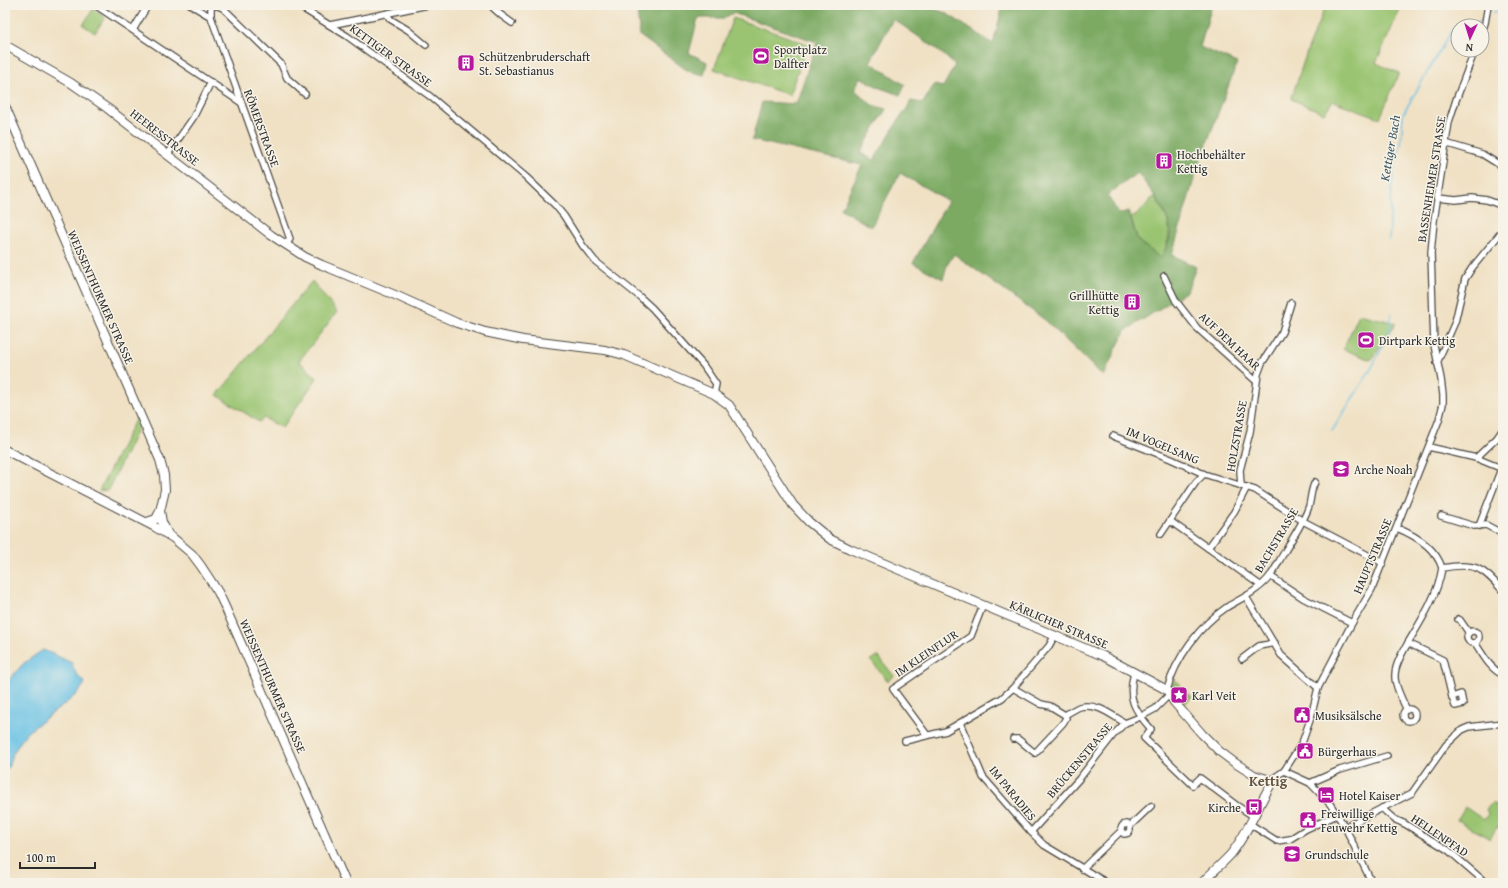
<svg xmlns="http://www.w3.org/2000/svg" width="1508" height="888" font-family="'Gentium Book Plus',serif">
<rect width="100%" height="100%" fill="#f7f3e8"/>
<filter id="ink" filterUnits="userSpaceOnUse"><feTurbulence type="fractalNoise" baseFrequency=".025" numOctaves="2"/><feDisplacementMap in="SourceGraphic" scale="8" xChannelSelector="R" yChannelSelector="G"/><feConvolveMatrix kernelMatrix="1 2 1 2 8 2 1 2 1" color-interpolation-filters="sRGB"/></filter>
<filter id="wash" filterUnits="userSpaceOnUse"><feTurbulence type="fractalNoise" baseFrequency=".012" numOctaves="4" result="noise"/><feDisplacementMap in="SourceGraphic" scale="16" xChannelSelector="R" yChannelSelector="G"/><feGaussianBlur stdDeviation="0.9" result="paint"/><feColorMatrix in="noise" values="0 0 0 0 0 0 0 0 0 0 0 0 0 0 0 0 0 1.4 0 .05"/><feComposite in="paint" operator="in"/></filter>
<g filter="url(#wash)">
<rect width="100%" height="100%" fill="#f0e1c4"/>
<g fill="#9ac471" stroke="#62784e">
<polygon points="1326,5 1402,5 1376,63 1399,73 1380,118 1333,101 1324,113 1291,99 1311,40"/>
<polygon points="93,9 105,17 95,33 83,25"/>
<polygon points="733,18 808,44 789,95 714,69"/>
<path d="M1154,196C1171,222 1174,230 1161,259L1138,241L1131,218L1137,215Z"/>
<polygon points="312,281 337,312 299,361 317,378 282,428 264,418 259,422 217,395"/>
<polygon points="1359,314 1396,323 1371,360 1343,349"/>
<polygon points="137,416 140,424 108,490 99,491"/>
<polygon points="878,656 894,676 888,681 870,660"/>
<polygon points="1174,679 1192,697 1182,706 1171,691"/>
<polygon points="1493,803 1503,809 1503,830 1497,827 1490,839 1457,820 1465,807 1484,820 1488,814 1486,809"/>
</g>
<path fill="#7baa63" stroke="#536a47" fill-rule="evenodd" d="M629,5H922L946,13L993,44L1003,5H1212L1200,47L1237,63L1196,172L1172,255L1196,267L1187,291L1125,331L1103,376L1045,320L954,254L947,265L943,279L913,263L948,201L900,173L871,227L841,209L862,165L752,140L762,102L796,104L817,42L733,13L724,18H698L689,53L707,62L704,75L688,71L640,36L637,11ZM893,19L938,50L955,65L943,87L934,85L923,103L911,101L905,112L901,116L874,160L860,153L886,109L872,105L855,90L860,77L880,88L900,95L905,85L870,62ZM1138,173C1149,189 1172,215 1170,235C1169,243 1164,251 1161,258L1138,241L1128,211L1119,214L1107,195Z"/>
<path fill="#67c1e5" stroke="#497688" d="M43,650L53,654L72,663C74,672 78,677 85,683L79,692L66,703L26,733L12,755L8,768L5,771V684L24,663Z"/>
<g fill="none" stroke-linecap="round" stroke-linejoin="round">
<g stroke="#67c1e5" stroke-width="1.5">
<polyline points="1493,13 1497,11 1503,13"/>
<polyline points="1472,26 1481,20"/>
<polyline points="1389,241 1393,171 1401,144 1403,114 1452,30 1455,26 1458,26"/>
<polyline points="1332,431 1371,369 1390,331 1391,314"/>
</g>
</g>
</g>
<g filter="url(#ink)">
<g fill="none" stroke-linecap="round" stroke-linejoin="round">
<g stroke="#494642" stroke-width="8">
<g id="street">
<polyline points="95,5 240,102"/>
<polyline points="191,5 211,17"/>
<polyline points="211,5 211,17 290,239 286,245"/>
<polyline points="297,5 347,36 431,97 526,177 555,205 564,216 583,246 595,261 640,297 652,308 703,365 716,384 714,394"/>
<polyline points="490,5 501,15 512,23"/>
<polyline points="211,6 218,6 223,8 281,64 287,78 305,94"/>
<polyline points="387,14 390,19 408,30 426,45"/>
<polyline points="330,25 428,5"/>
<polyline points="133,30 148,5"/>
<polyline points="1482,32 1485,23 1488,5"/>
<polyline points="1445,143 1482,154 1503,167"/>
<polyline points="168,154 193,118 211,82"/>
<polyline points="1437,198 1456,200 1472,198 1487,200 1503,206"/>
<polyline points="1164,276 1176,301 1197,328 1256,381"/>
<polyline points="1437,363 1455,322 1465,279 1472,268 1503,230"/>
<polyline points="1113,436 1171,459 1204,474 1255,490 1303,521 1383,563"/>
<polyline points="1429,447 1476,458 1503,469"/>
<polyline points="1476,458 1497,438 1503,429"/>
<polyline points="1241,486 1240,470 1250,432 1258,374 1262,363 1282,332 1291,303"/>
<polyline points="1441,516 1474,526 1486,525 1503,534"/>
<polyline points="1170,521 1260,585"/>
<polyline points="1479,526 1501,469"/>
<path d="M1397,528C1414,535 1436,548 1442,568C1475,562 1482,567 1503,591"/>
<polyline points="1161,534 1196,482 1204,474"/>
<polyline points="1208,548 1234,512 1247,487"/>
<polyline points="1270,576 1303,598 1352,623"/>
<polyline points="1246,597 1281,655 1318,688"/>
<polyline points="1458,619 1460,620 1469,633"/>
<circle cx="1473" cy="637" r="6"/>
<polyline points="1408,643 1443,660 1452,697"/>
<path d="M1475,643C1484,656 1489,668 1503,675"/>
<polyline points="1242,659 1259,646 1275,643"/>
<path d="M1134,673C1127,698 1134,710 1151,729L1144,738L1193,785L1200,778L1236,805L1253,816"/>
<path d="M1167,690C1175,659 1200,625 1227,607C1242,598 1260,590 1271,575C1276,568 1280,559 1285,551C1293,537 1304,522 1309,506C1311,498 1311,489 1315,482"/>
<polygon points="1461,694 1463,704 1455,706 1452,697"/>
<circle cx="1409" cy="715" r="6"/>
<path d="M1407,710C1403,702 1394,683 1395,675C1395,664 1404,650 1409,641C1423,618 1438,594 1442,568"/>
<path d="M1065,715C1070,712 1075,709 1079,707C1097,702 1111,715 1125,723"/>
<polyline points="960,723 983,777 1031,832 1044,845 1107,883"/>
<polyline points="927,735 893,689 971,636 983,605"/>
<polyline points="1013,739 1018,739 1035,753 1063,723 1066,718 1065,715 1050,706 1041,704 1013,688"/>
<polyline points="905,741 946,731 1002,698 1013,688 1049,646 1055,635"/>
<polyline points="1284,771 1310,783 1330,804 1345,827 1372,883"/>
<polyline points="1269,781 1284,771 1302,743 1311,717 1318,688 1352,623 1372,589 1439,420 1443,404 1443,395 1441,379 1434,345 1431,253 1434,221 1449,122 1456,100 1475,50"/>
<polyline points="1310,783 1340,770 1387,756"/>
<polyline points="1382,808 1386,812 1394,819 1405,824 1448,850 1485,882"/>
<polyline points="1250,824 1277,841 1290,839 1306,829 1337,815"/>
<polyline points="1130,826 1127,824 1123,825 1121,828 1121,831 1124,834 1128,833 1130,830 1130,826 1151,806"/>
<polyline points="1345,827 1412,793 1446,745 1462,730 1469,727 1503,723"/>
<polyline points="1031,832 1079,779 1114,734 1125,723 1140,717 1155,709 1169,695"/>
<polyline points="1082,869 1121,831"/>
</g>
</g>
<g stroke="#494642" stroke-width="10">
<g id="secondary">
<path d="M5,45L71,83L107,108L271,235L305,257L322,265L395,295L457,323L485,332L523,340L605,350L624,355L714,394L729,405L793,505L809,522L830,539L850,549L1103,656L1167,690L1174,702L1202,734L1219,751L1235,763L1254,775L1267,779L1270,783V786C1257,808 1247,834 1231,854C1222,864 1211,873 1202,883"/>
<polyline points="5,106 142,419 160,460 164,475 165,490 160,511 156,519 147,522"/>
<polyline points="5,450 155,527 173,538 192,554 201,566 218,592 226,609 346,883"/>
<polyline points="160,511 162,522 168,534"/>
</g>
</g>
<use href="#street" stroke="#fff" stroke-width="5.5"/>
<use href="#secondary" stroke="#fff" stroke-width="8"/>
</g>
</g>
<defs>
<g id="stadium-square" transform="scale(0.9)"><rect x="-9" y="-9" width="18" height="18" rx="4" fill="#b5179e" stroke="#f7f3e8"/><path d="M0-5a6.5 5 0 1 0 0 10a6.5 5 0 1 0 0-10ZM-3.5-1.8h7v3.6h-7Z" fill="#fff"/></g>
<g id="building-square" transform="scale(0.9)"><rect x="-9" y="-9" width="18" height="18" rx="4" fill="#b5179e" stroke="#f7f3e8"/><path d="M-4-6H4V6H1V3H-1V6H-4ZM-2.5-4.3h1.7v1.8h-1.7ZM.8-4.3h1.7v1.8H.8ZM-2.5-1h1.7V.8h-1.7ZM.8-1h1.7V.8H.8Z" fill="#fff"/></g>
<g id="school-square" transform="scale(0.9)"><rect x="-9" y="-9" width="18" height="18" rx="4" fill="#b5179e" stroke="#f7f3e8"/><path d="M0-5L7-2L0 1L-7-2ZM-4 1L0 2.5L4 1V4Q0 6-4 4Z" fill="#fff"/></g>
<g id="sight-square" transform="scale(0.9)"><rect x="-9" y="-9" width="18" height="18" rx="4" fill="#b5179e" stroke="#f7f3e8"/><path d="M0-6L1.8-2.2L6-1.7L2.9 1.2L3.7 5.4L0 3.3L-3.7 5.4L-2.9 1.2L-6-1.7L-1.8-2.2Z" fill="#fff"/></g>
<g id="civic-square" transform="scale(0.9)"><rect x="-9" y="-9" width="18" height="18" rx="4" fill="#b5179e" stroke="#f7f3e8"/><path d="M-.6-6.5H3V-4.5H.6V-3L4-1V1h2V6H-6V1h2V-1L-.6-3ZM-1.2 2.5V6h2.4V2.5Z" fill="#fff"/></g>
<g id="hotel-square" transform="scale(0.9)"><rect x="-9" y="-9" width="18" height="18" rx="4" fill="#b5179e" stroke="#f7f3e8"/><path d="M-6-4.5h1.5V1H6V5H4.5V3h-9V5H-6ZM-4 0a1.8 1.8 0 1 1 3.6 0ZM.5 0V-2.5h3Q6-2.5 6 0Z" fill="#fff"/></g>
<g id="bus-square" transform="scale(0.9)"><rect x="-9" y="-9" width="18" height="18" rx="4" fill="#b5179e" stroke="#f7f3e8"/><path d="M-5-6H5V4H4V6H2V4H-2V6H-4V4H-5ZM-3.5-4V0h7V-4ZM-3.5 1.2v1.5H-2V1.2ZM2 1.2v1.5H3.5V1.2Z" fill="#fff"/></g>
</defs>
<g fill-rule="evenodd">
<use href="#stadium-square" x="761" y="56"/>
<use href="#building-square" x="466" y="63"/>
<use href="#building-square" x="1164" y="161"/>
<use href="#building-square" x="1132" y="302"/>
<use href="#stadium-square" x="1366" y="340"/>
<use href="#school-square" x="1341" y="469"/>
<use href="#sight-square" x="1179" y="695"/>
<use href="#civic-square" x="1302" y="715"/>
<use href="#civic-square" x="1305" y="751"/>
<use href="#hotel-square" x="1326" y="795"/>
<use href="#bus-square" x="1254" y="807"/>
<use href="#civic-square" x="1308" y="820"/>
<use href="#school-square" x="1292" y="854"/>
</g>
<g text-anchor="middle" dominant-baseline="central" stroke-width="3" stroke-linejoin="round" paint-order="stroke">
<g font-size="12" fill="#2b2b2b" stroke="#f7f3e8" text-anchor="start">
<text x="774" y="49">Sportplatz<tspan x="774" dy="14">Dalfter</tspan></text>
<text x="479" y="56">Schützenbruderschaft<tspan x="479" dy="14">St. Sebastianus</tspan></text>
<text x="1177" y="154">Hochbehälter<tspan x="1177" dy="14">Kettig</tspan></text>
<text x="1119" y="295" text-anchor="end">Grillhütte<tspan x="1119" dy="14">Kettig</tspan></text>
<text x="1379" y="340">Dirtpark Kettig</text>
<text x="1354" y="469">Arche Noah</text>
<text x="1192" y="695">Karl Veit</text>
<text x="1315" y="715">Musiksälsche</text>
<text x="1318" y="751">Bürgerhaus</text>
<text x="1339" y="795">Hotel Kaiser</text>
<text x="1241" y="807" text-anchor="end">Kirche</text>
<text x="1321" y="813">Freiwillige<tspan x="1321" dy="14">Feuwehr Kettig</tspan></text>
<text x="1305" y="854">Grundschule</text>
</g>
<g font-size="12" fill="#2b2b2b" stroke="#f7f3e8">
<text transform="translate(391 55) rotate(36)">KETTIGER STRASSE</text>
<text transform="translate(262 128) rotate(70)">RÖMERSTRASSE</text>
<text transform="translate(165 137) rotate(38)">HEERESSTRASSE</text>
<text transform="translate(1431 179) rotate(-81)">BASSENHEIMER STRASSE</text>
<text transform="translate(101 297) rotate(66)">WEISSENTHURMER STRASSE</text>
<text transform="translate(1230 341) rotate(43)">AUF DEM HAAR</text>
<text transform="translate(1236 436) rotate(-80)">HOLZSTRASSE</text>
<text transform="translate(1163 445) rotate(23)">IM VOGELSANG</text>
<text transform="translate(1276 540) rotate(-59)">BACHSTRASSE</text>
<text transform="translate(1372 556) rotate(-67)">HAUPTSTRASSE</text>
<text transform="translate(1059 624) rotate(23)">KÄRLICHER STRASSE</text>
<text transform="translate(926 653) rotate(-34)">IM KLEINFLUR</text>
<text transform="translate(273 686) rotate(66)">WEISSENTHURMER STRASSE</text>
<text transform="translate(1079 760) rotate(-50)">BRÜCKENSTRASSE</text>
<text transform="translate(1013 793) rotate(51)">IM PARADIES</text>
<text transform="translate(1440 835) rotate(34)">HELLENPFAD</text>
</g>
<g font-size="13" font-style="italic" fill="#3d5863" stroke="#f7f3e8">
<text transform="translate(1390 148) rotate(-80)">Kettiger Bach</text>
</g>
<g font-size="14" font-weight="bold" fill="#64543f" stroke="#f7f3e8">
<text x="1268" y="781">Kettig</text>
</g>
</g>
<rect width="1508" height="888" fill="none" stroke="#f7f3e8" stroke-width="20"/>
<g transform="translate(1470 38) rotate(184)"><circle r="19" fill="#f7f3e8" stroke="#a5a39c"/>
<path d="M0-3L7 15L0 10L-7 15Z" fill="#b5179e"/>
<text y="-6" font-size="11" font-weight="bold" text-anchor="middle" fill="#2b2b2b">N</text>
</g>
<path d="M20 862v6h75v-6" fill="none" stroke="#2b2b2b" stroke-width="2"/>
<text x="26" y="862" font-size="12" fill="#2b2b2b" stroke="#f7f3e8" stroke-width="3" paint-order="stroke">100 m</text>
</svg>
